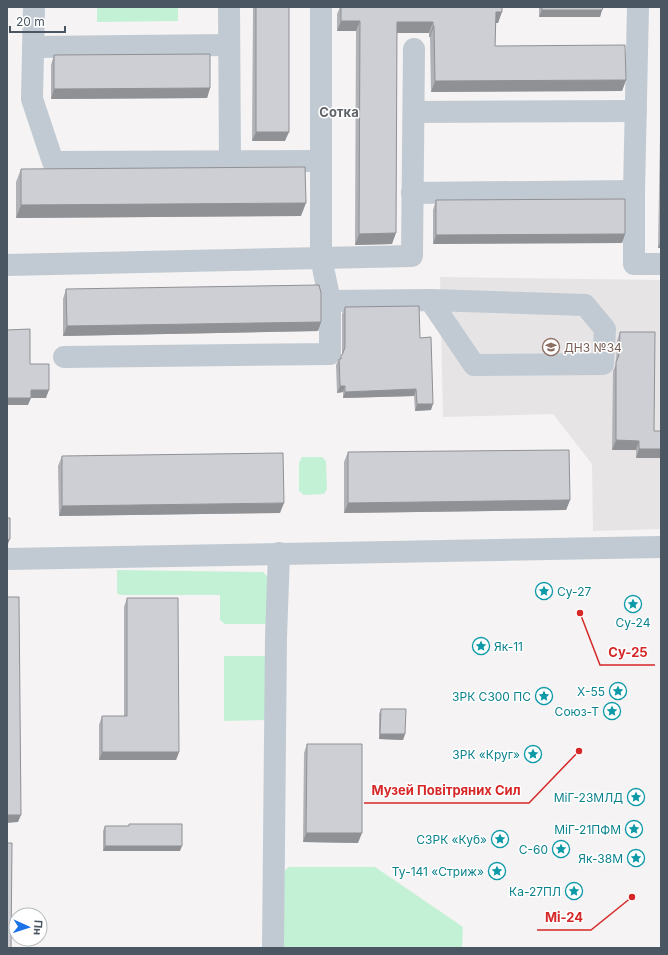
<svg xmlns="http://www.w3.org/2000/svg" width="668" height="955" font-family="Inter,sans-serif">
<rect width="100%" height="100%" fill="#f5f3f3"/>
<polygon fill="#e6e4e5" points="440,277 661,280 661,529 593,531 592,464 553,414 443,417"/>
<g fill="#c3f1d5">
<polygon points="97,7 178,7 178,21 97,22"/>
<polygon points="302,457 322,457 326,461 327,489 324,494 304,495 299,491 299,463"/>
<polygon points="117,570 263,572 268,577 267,624 225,624 220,620 220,595 120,595 117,593"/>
<polygon points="224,656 266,656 266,720 224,721"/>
<polygon points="289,867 375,867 463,927 462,948 280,948 280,874"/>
</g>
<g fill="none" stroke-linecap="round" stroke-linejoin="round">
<g stroke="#c1cad2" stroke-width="22">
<polyline points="34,7 32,99 53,162 321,161"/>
<polyline points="229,7 230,162"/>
<polyline points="33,47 229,45"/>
<polyline points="414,112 636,111"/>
<polyline points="634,191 638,7"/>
<polyline points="412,193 634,191 634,264 661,264"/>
<polyline points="7,265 412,256 414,49"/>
<polyline points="330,301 430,300 585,305 605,329 603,364 474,365 430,300"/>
<polyline points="64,357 330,354 330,301 321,258 321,7"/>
<polyline points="7,559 661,547"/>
<polyline points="273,948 276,637 279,553"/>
</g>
</g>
<g fill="#b0b2b7">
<polygon points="253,7 289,7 285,141 252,141"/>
<polygon points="340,7 502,7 498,23 496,23 495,46 626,80 622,91 431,92 430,37 429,37 429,33 397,33 392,244 355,245 356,31 337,31 337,14"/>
<polygon points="539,7 603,7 602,10 600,17 539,17"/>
<polygon points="54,55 210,88 207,98 51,99 51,65"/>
<polygon points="661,74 661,248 658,248"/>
<polygon points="21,169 301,216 16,218 16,182"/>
<polygon points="436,200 625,234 622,243 433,244 433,210"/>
<polygon points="66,289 321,322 318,331 63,336 63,299"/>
<polygon points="345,307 420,338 431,410 415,411 414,396 343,398 343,392 337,393 336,365 339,359 340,359 342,354 342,314"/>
<polygon points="620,332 654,431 661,431 661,458 636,458 636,450 612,450 613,371 616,364 617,341"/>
<polygon points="348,452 570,500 566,510 344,513 344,462"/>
<polygon points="62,456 280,513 59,516 58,466"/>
<polygon points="127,598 179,752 176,760 99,760 99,725 102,716 124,716 124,607"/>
<polygon points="381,709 405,734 403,740 379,739 379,714"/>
<polygon points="307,744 358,843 303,842 304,753"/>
<polygon points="129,824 180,851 103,851 103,831 105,826 129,826"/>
</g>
<g fill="#909195">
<polygon points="542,10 602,10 600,17 539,17"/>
<polygon points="496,12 502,12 498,23 492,23"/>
<polygon points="341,21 360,21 356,31 337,31"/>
<polygon points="397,22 433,22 429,33 393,33"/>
<polygon points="433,26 434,26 430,37 429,37"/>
<polygon points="626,80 622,91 431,92 435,81"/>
<polygon points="210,88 207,98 51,99 54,89"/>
<polygon points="256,132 289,132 285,141 252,141"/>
<polygon points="306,203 301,216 16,218 21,205"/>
<polygon points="396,233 392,244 355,245 359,234"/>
<polygon points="625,234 622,243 433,244 436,235"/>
<polygon points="661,240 661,248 658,248"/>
<polygon points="321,322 318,331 63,336 67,326"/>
<polygon points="340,386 345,386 343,392 337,393"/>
<polygon points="416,389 414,396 343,398 345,392"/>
<polygon points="31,390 49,390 46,398 31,398 28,405 7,405 7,398"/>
<polygon points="417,404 433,404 431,410 415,411"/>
<polygon points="616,440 639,441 636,450 612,450"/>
<polygon points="639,449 661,449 661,458 636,458"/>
<polygon points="570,500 566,510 344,513 348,503"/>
<polygon points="284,503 280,513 59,516 62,506"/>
<polygon points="10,539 7,546 7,547 7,540"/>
<polygon points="380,734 405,734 403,740 379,739"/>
<polygon points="102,752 179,752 176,760 99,760"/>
<polygon points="7,815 21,815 18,822 7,823"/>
<polygon points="306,833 362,833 358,843 303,842"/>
<polygon points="105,846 182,846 180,851 103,851"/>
</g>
<g fill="#cdcfd5" stroke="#909195">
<rect x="256" y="7" width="33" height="125"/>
<polygon points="341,7 502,7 502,12 496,12 495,46 625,45 626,80 435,81 434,26 433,26 433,22 397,22 396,233 359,234 360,21 341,21"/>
<polygon points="542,7 603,7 602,10 542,10"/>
<polygon points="210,54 210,88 54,89 54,55"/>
<polygon points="305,167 306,203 21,205 21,169"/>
<polygon points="625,199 625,234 436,235 436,200"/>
<polygon points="319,285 321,293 321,322 67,326 66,289"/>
<polygon points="419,306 420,338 431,337 433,404 417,404 416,389 345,392 345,386 340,386 339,359 341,359 341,356 343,353 345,347 345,307"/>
<polygon points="30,329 30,364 49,364 49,390 31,390 31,398 7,398 7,330"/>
<polygon points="620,332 655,332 654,431 661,431 661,449 639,449 639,441 616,440 616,362 619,355"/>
<polygon points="569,450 570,500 348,503 348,452"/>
<polygon points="283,453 284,503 62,506 62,456"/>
<polygon points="7,518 10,518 10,539 7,540"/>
<polygon points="7,597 19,597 21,815 7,815"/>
<polygon points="127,598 178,598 179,752 102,752 102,716 127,716"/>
<polygon points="381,709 406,709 405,734 380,734"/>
<polygon points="307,744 362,744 362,833 306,833"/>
<polygon points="129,824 182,824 182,846 105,846 105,826 129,826"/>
<polygon points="7,843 12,843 11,948 7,948"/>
</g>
<defs>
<g id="school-ring" transform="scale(0.9)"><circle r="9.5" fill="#fff" stroke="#8d6e63" stroke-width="1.5"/><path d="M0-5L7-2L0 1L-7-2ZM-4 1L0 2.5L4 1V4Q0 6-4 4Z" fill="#8d6e63"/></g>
<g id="sight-ring" transform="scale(0.9)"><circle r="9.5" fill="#fff" stroke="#0f9aa8" stroke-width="1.5"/><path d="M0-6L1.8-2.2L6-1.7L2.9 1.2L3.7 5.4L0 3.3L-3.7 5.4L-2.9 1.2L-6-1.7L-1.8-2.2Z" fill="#0f9aa8"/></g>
</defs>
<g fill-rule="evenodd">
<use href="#school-ring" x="551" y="347"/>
<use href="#sight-ring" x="544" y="591"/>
<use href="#sight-ring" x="633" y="604"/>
<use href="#sight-ring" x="481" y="646"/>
<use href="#sight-ring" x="618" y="691"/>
<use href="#sight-ring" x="544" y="696"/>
<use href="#sight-ring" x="612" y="711"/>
<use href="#sight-ring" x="533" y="754"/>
<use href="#sight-ring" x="636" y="797"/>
<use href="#sight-ring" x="634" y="829"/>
<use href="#sight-ring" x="500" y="839"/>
<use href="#sight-ring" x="561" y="849"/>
<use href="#sight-ring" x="636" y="858"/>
<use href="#sight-ring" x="497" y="871"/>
<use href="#sight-ring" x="574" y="891"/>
</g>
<g text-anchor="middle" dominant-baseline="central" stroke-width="3" stroke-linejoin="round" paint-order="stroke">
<g font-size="12" fill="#785e54" stroke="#fff" text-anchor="start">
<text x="564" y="347">ДНЗ №34</text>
</g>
<g font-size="12" fill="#0d838f" stroke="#fff" text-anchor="end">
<text x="557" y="591" text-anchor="start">Су-27</text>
<text x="633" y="622" text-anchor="middle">Су-24</text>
<text x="494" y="646" text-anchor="start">Як-11</text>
<text x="605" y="691">Х-55</text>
<text x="531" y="696">ЗРК С300 ПС</text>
<text x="599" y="711">Союз-Т</text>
<text x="520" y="754">ЗРК «Круг»</text>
<text x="623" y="797">МіГ-23МЛД</text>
<text x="621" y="829">МіГ-21ПФМ</text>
<text x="487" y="839">СЗРК «Куб»</text>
<text x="548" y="849">С-60</text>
<text x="623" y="858">Як-38М</text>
<text x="484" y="871">Ту-141 «Стриж»</text>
<text x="561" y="891">Ка-27ПЛ</text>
</g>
<g font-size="13" font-weight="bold" fill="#5f6368" stroke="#fff">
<text x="339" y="112">Сотка</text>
</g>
</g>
<path fill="none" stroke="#d62828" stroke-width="1.5" d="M580 613L600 665H655M579 751L529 803H364M632 897L591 930H537"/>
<g fill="#d62828" stroke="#fff" stroke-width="1.5">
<circle cx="580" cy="613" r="4"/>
<circle cx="579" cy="751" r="4"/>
<circle cx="632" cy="897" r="4"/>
</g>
<g font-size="13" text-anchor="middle" font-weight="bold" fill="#d62828" stroke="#fff" stroke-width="3" stroke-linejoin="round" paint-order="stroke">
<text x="628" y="657">Су-25</text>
<text x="446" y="795">Музей Повітряних Сил</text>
<text x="564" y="922">Мі-24</text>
</g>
<rect width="668" height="955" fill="none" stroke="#4a5661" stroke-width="16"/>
<g transform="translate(28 927) rotate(93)"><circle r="19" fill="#ffffff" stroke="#b7bbc0"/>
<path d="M0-3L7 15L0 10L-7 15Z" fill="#1a73e8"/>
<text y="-6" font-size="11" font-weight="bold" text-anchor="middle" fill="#4a5661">Пн</text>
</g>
<path d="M10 26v6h55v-6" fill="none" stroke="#4a5661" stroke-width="2"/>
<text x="16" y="26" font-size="12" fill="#4a5661" stroke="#ffffff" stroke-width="3" paint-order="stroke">20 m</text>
</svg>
